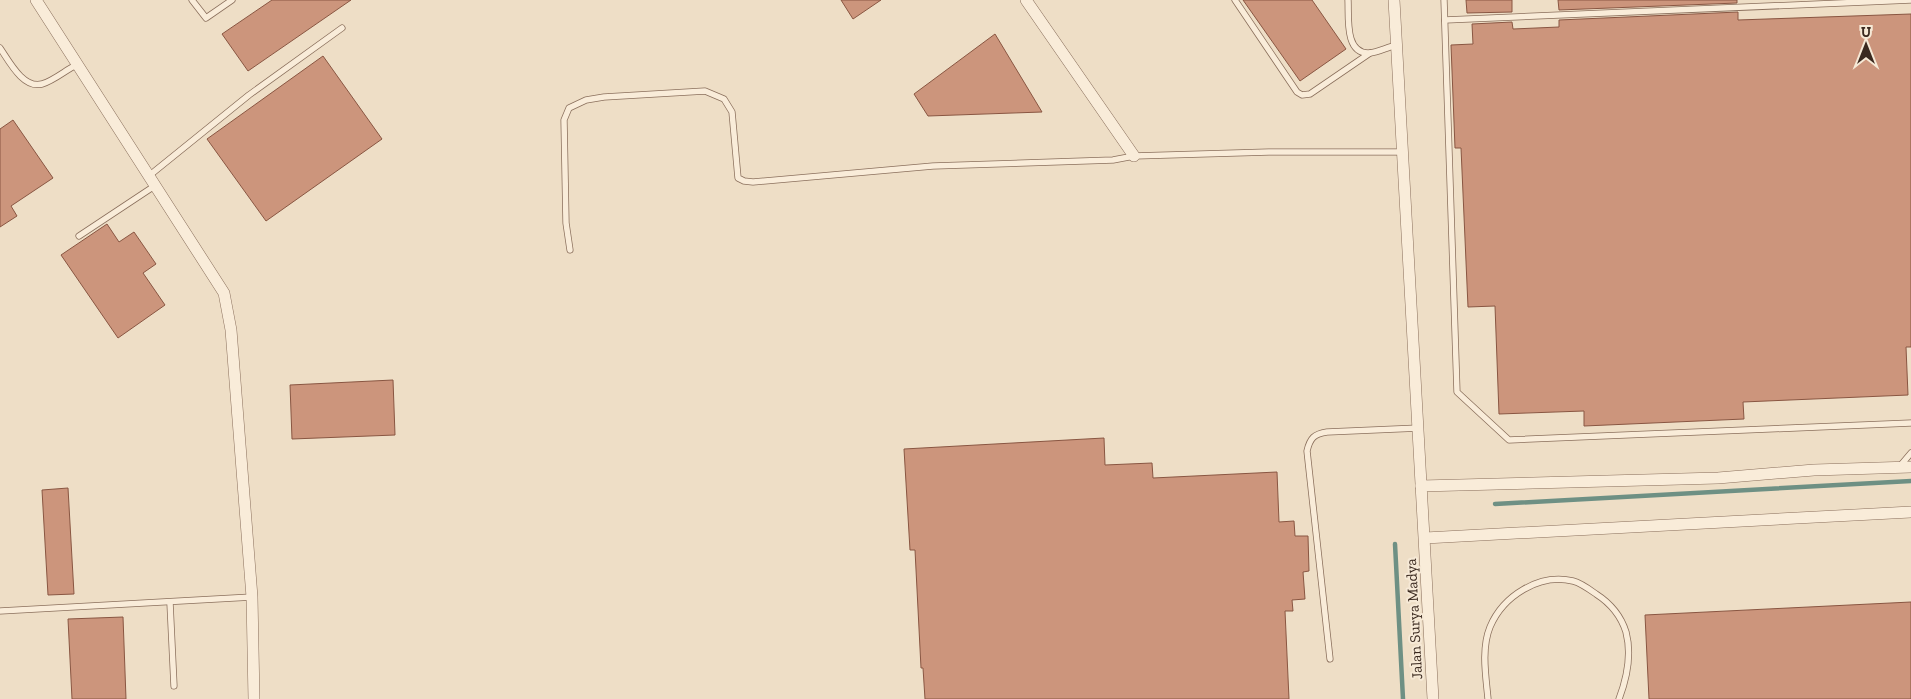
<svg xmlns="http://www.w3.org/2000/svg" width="1911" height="699" font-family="'Zilla Slab',serif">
<rect width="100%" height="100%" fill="#eedec6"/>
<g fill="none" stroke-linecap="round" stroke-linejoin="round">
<g stroke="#6e9084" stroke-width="4.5">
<polyline points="1495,504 1911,481"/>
<polyline points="1395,544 1403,699"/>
</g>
</g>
<g fill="#cc957c" stroke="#895642">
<polygon points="272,0 351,0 248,71 222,34"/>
<polygon points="841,0 881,0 853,19"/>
<polygon points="1243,0 1312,0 1346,49 1300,81"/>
<polygon points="1466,0 1512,0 1512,12 1467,13"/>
<polygon points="1558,0 1737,0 1737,3 1559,10"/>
<polygon points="1738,12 1738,20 1911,14 1911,347 1906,347 1908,395 1743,402 1744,419 1584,426 1584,411 1499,414 1495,306 1468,307 1461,148 1455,148 1451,45 1473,44 1472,24 1512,22 1513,29 1559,27 1559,20"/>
<polygon points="995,34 1042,112 928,116 914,94"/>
<polygon points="323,56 382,139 266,221 207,139"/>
<polygon points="13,120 53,178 11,206 17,216 0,227 0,129"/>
<polygon points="107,224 119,242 134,232 156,264 143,273 165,305 118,338 61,255"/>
<polygon points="393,380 395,435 292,439 290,385"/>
<polygon points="1104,438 1105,465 1152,463 1153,478 1277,472 1279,522 1294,521 1295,536 1308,536 1309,571 1303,572 1305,599 1292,600 1293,611 1285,611 1289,699 925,699 923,668 921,668 915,550 910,550 904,449"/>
<polygon points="68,488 74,594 48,595 42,490"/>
<polygon points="1911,602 1911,699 1649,699 1645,615"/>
<polygon points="123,617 126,699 72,699 68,619"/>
</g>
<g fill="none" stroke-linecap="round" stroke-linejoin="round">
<g stroke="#8a6f5c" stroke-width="7">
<g id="lane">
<polyline points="192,0 206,18 232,0"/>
<polyline points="1235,0 1297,92 1302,95 1310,94 1370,53"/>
<path d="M1348,0C1349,16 1344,55 1370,53C1378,52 1388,47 1397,45"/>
<polyline points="1444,0 1457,392 1509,440 1911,423"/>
<polyline points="1445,20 1911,0"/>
<path d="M0,48C9,61 23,89 42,84C53,81 66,70 76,65"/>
<polyline points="150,175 249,95 342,28"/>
<polyline points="79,236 156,185"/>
<polyline points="570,250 566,223 564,120 569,108 586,100 604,97 705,91 724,99 732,112 738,178 744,181 753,182 933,166 1113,160 1134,156 1269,152 1404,152"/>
<polyline points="1900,466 1911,453"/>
<polyline points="170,603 174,686"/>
<polyline points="0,611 252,597"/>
<path d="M1330,659L1307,451C1310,438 1314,434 1327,432L1419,428"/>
<path d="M1488,699C1486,677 1481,649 1490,627C1503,596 1539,573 1573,581C1581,583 1589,589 1596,594C1610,603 1621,616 1626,632C1632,655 1627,678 1619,699"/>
</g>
</g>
<g stroke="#8a6f5c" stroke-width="12">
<g id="street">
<polyline points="36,0 224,293 231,330 252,597 254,699"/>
<polyline points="1026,0 1134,156"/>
<polyline points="1394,0 1433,699"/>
<polyline points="1421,486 1718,478 1814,470 1911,467"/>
<polyline points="1425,538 1911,512"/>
</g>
</g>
<use href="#lane" stroke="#f9ecd9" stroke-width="5.5"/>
<use href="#street" stroke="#f9ecd9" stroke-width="11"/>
</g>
<g text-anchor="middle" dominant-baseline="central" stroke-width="4" stroke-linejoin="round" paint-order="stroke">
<g font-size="15" fill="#3a291f" stroke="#f6e9d6">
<text transform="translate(1414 619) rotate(-93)">Jalan Surya Madya</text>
</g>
</g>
<g transform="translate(1866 45)" stroke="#f6e9d6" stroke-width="4" paint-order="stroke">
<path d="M0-4L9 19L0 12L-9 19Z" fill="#3a291f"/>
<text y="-8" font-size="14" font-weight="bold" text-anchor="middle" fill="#3a291f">U</text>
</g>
</svg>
